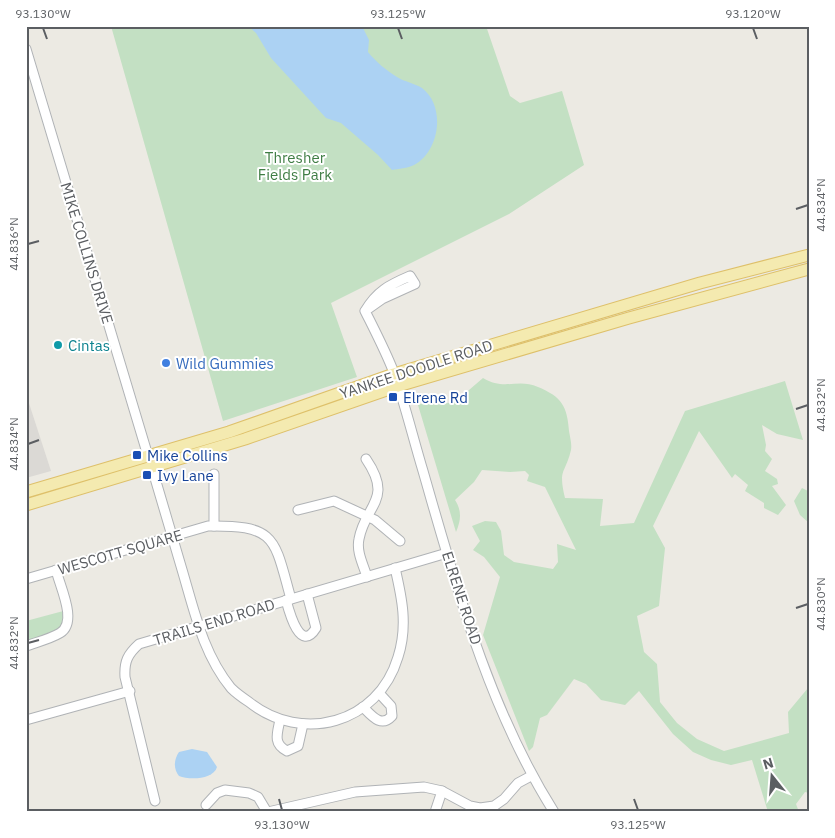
<svg xmlns="http://www.w3.org/2000/svg" width="835" height="838" font-family="'IBM Plex Sans',sans-serif">
<rect width="100%" height="100%" fill="#eceae3"/>
<polygon fill="#dbd9d5" points="26,394 51,471 26,478"/>
<g fill="#c3e0c3">
<polygon points="111,26 486,26 510,96 520,103 562,91 584,165 509,214 331,303 357,377 223,421"/>
<path d="M483,378C504,391 518,378 538,387C562,397 567,406 569,431C570,437 572,444 571,450C565,475 558,468 565,498L603,499L600,526L634,523L685,411L785,381L803,440L777,434L762,425L766,445L765,451L772,459L765,471L777,479L778,484L772,486L786,505L778,515L764,508V503L745,491L748,485L735,474L732,478L699,431L653,526L665,548L659,606L637,616L644,652L657,664L660,702L677,723L697,739L724,751L789,733L788,712L808,688L809,680V793L805,792L796,804L799,812H768L752,760L731,765L711,760L693,752L673,734L639,691L625,705L601,700L586,684L574,679L547,715L540,718L533,747L529,751L483,635L500,577L484,557L473,550L480,541L472,526L485,521L496,522L501,531L504,555L514,562L553,569L558,562L557,544L576,550L545,487L527,481L529,475L525,471L510,472L482,470L474,482L455,500C462,511 461,520 456,532L418,405L437,398L441,404L455,402Z"/>
<polygon points="802,488 808,491 809,495 809,523 800,515 794,501"/>
<polygon points="67,610 67,626 26,646 26,621"/>
</g>
<g fill="#acd2f3">
<path d="M248,26H362L369,40L368,52C375,61 387,71 397,77C405,82 414,83 422,88C446,106 440,151 414,165C408,168 398,169 392,170L378,155L341,123L326,118L271,58L256,33Z"/>
<path d="M192,749L207,752L217,767C213,780 189,780 179,776C173,769 174,759 179,752Z"/>
</g>
<g fill="none" stroke-linecap="round" stroke-linejoin="round">
<g stroke="#b0b3b6" stroke-width="11">
<g id="minor">
<polyline points="26,49 148,456"/>
<path d="M365,311C377,291 389,285 410,276L415,284L382,299L365,311C375,331 386,352 394,373C405,404 413,438 423,471C457,589 488,707 554,812"/>
<path d="M366,459C394,500 365,505 359,539C356,552 364,566 367,577"/>
<path d="M152,468C162,503 173,538 183,573C195,614 204,655 231,688C236,693 243,698 249,702C302,744 378,724 398,657C408,626 402,598 395,568"/>
<polyline points="298,510 334,501 375,520 400,541"/>
<polyline points="214,526 214,474"/>
<path d="M26,579L208,526C277,525 274,538 291,599"/>
<path d="M286,600C289,611 300,654 316,628L307,594"/>
<path d="M26,646C37,642 50,639 60,633C78,622 60,587 56,570"/>
<path d="M363,707C372,716 381,728 392,716L391,706L379,693"/>
<polyline points="26,720 130,691"/>
<path d="M280,720C277,734 273,744 287,751L298,746L303,724"/>
<path d="M155,801L125,677C124,661 128,654 139,644L447,553"/>
<polyline points="206,805 217,793 225,790 249,793 258,797 267,812"/>
<polyline points="268,812 355,792 424,787 442,791 470,806 480,808 494,806 504,799 518,783 531,776"/>
<polyline points="435,812 442,791"/>
</g>
</g>
<g stroke="#dec06a" stroke-width="13">
<g id="major">
<polyline points="26,492 229,432 394,374 700,283 809,255"/>
<polyline points="26,505 245,439 398,386 629,318 809,269"/>
</g>
</g>
<use href="#minor" stroke="#fff" stroke-width="9"/>
<use href="#major" stroke="#f4eab0" stroke-width="11"/>
</g>
<path fill="none" stroke="#5b5e62" stroke-width="2" d="M43,28L47,39M398,28L402,39M753,28L757,39M796,209L808,205M28,244L39,241M796,409L808,405M28,444L39,440M796,608L808,604M28,643L39,640M279,799L282,810M634,799L638,810"/>
<circle fill="#0f9aa8" stroke="#fff" stroke-width="2" cx="58" cy="345" r="5"/>
<circle fill="#3f7fe0" stroke="#fff" stroke-width="2" cx="166" cy="363" r="5"/>
<g fill="#1a4fb4" stroke="#fff" stroke-width="2">
<rect x="388" y="392" width="10" height="10" rx="2.5"/>
<rect x="132" y="450" width="10" height="10" rx="2.5"/>
<rect x="142" y="470" width="10" height="10" rx="2.5"/>
</g>
<g text-anchor="middle" dominant-baseline="central" stroke-width="4" stroke-linejoin="round" paint-order="stroke">
<g font-size="15" fill="#3f7d44" stroke="#fff">
<text x="295" y="157">Thresher<tspan x="295" dy="17">Fields Park</tspan></text>
</g>
<g font-size="15" fill="#5b5e62" stroke="#fff">
<text transform="translate(87 253) rotate(73)">MIKE COLLINS DRIVE</text>
<text transform="translate(416 369) rotate(-18)">YANKEE DOODLE ROAD</text>
<text transform="translate(120 552) rotate(-16)">WESCOTT SQUARE</text>
<text transform="translate(462 598) rotate(72)">ELRENE ROAD</text>
<text transform="translate(214 622) rotate(-17)">TRAILS END ROAD</text>
</g>
<g font-size="15" fill="#0d838f" stroke="#fff" text-anchor="start">
<text x="68" y="345">Cintas</text>
</g>
<g font-size="15" fill="#366cbe" stroke="#fff" text-anchor="start">
<text x="176" y="363">Wild Gummies</text>
</g>
<g font-size="15" fill="#164399" stroke="#fff" text-anchor="start">
<text x="403" y="397">Elrene Rd</text>
<text x="147" y="455">Mike Collins</text>
<text x="157" y="475">Ivy Lane</text>
</g>
</g>
<rect width="835" height="838" fill="none" stroke="#ffffff" stroke-width="55"/>
<g transform="translate(772 776) rotate(343)" stroke="#ffffff" stroke-width="4" paint-order="stroke">
<path d="M0-4L9 19L0 12L-9 19Z" fill="#5b5e62"/>
<text y="-8" font-size="14" font-weight="bold" text-anchor="middle" fill="#5b5e62">N</text>
</g>
<rect x="28" y="28" width="780" height="782" fill="none" stroke="#5b5e62" stroke-width="2"/>
<g font-size="12" text-anchor="middle" fill="#5b5e62">
<text x="43" y="18">93.130°W</text>
<text x="398" y="18">93.125°W</text>
<text x="753" y="18">93.120°W</text>
<text transform="translate(821 205) rotate(-90)" y="4">44.834°N</text>
<text transform="translate(14 244) rotate(-90)" y="4">44.836°N</text>
<text transform="translate(821 405) rotate(-90)" y="4">44.832°N</text>
<text transform="translate(14 444) rotate(-90)" y="4">44.834°N</text>
<text transform="translate(821 604) rotate(-90)" y="4">44.830°N</text>
<text transform="translate(14 643) rotate(-90)" y="4">44.832°N</text>
<text x="282" y="829">93.130°W</text>
<text x="638" y="829">93.125°W</text>
</g>
</svg>
